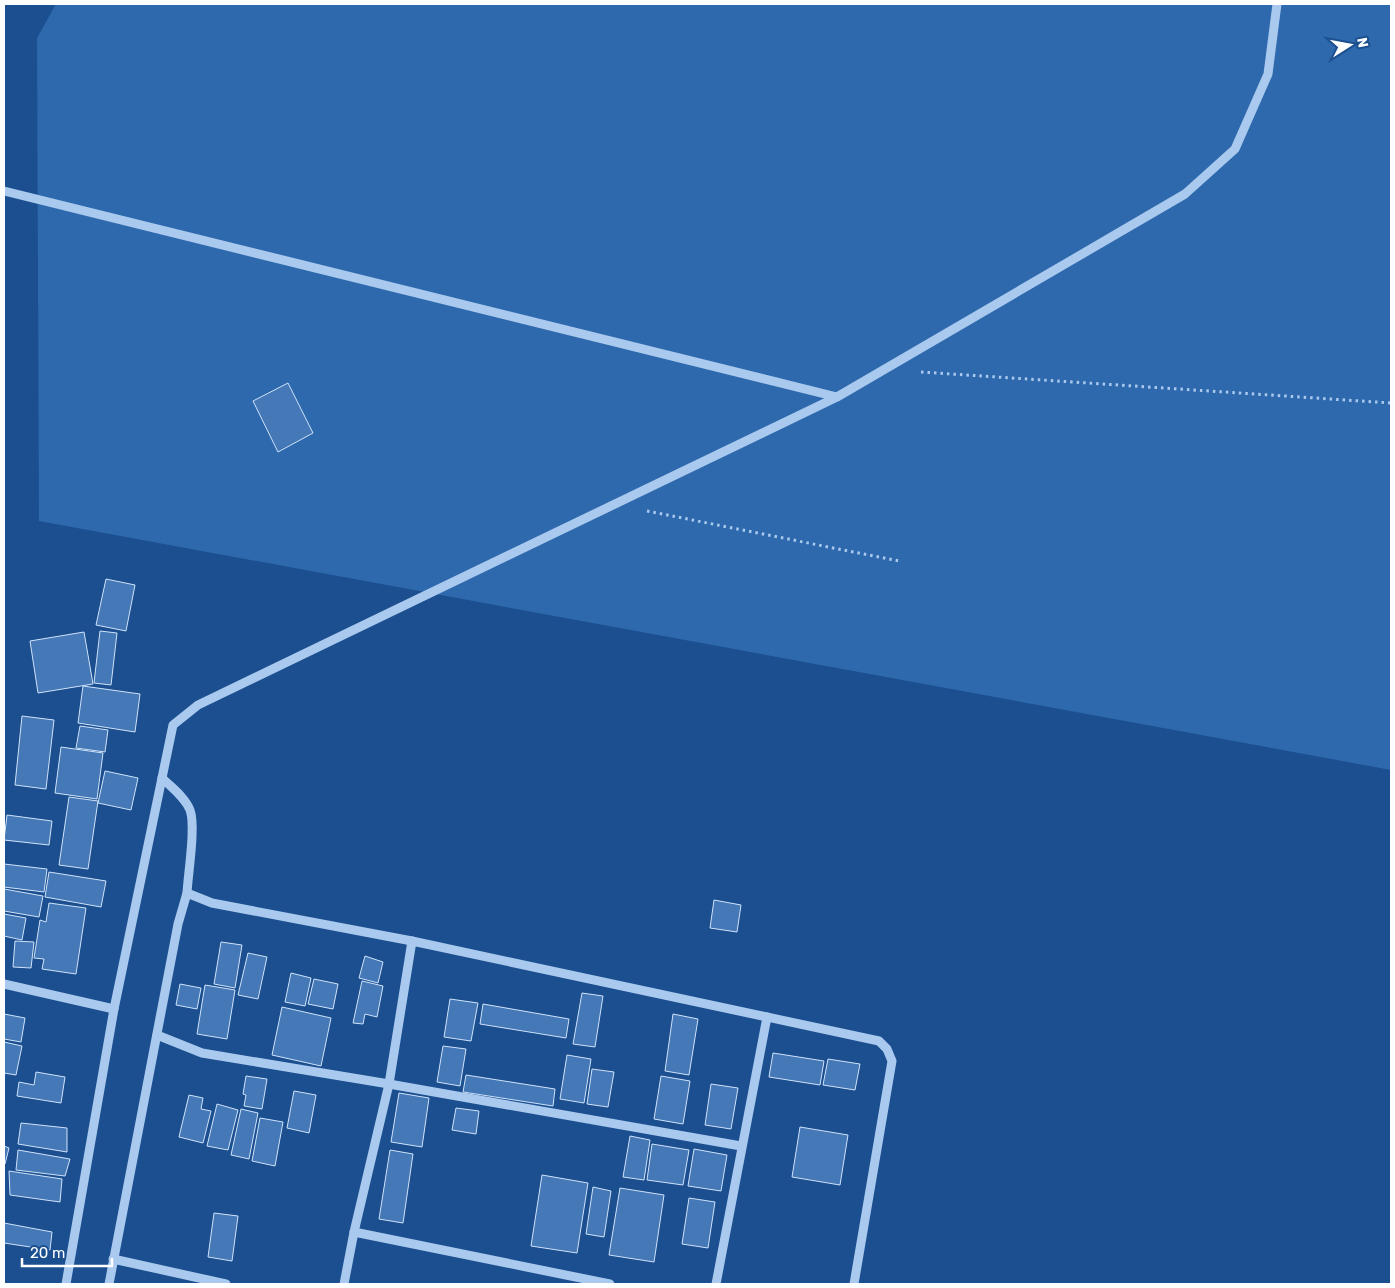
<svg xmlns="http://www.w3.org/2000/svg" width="1395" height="1288" font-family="Rubik,sans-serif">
<rect width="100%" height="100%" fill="#1b4f8f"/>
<polygon fill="#2e69ad" points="56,4 1391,4 1391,770 39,521 37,38"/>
<g fill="#4478b7" stroke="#cfe3fa">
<polygon points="288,383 313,433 278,452 253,401"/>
<polygon points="106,579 135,585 126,631 96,625"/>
<polygon points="100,631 117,633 111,685 94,683"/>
<polygon points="84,632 93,684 38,693 30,641"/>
<polygon points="83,686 140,694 135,732 78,723"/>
<polygon points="22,716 54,720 46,789 15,785"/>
<polygon points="80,726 108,730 105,752 76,748"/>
<polygon points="61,747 103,753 97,799 55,793"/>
<polygon points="105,771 138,778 131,810 98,803"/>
<polygon points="69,797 98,801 88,869 59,865"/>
<polygon points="7,815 52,821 49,845 4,840"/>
<polygon points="4,864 47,869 44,892 4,887"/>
<polygon points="49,872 106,881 101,907 45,897"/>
<polygon points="4,889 43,896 39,917 4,911"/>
<polygon points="714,900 741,905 737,932 710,928"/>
<polygon points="49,903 86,908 76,974 42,969 44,959 34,958 40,920 46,922"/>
<polygon points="4,914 26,918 22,940 4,936"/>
<polygon points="15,941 34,942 31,968 13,967"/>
<polygon points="221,942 242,945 235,988 214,984"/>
<polygon points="248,953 267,957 258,999 238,995"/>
<polygon points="365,956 383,962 378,983 359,978"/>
<polygon points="291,973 311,978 305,1006 285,1002"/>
<polygon points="314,979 338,984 333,1009 308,1004"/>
<polygon points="362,981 383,986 377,1017 365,1014 363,1024 353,1023"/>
<polygon points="180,984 201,988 197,1009 176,1005"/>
<polygon points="205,985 235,990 227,1039 197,1034"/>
<polygon points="582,993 603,996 595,1047 573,1044"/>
<polygon points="450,999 478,1003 471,1041 444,1037"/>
<polygon points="483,1004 569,1019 566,1038 480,1024"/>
<polygon points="282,1007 331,1018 321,1066 272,1055"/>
<polygon points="4,1014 25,1018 21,1042 4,1039"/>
<polygon points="673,1014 698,1019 689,1075 665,1071"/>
<polygon points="4,1042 22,1046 16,1075 4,1073"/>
<polygon points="443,1046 466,1049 460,1086 437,1082"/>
<polygon points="773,1053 824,1061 820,1085 769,1077"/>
<polygon points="567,1055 591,1059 584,1103 560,1099"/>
<polygon points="828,1059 860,1064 855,1090 823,1085"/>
<polygon points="592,1069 614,1072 608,1107 587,1104"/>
<polygon points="36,1072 65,1077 61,1103 17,1096 19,1082 34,1085"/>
<polygon points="466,1075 555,1089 553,1106 463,1092"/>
<polygon points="246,1076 267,1079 262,1109 244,1106 246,1095 243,1094"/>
<polygon points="661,1076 690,1081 683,1124 654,1119"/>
<polygon points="711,1084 738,1088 731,1129 705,1125"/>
<polygon points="294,1091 316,1095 309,1133 287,1128"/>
<polygon points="399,1093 429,1098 422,1147 391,1142"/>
<polygon points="189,1095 203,1098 201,1109 211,1111 203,1143 179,1137"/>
<polygon points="217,1104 238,1110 228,1150 207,1146"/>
<polygon points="456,1108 479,1111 476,1134 452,1130"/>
<polygon points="241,1109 258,1113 249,1159 231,1155"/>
<polygon points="260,1118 283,1122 275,1166 252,1161"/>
<polygon points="21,1123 67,1128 67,1152 18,1144"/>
<polygon points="800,1127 848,1135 840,1185 792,1177"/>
<polygon points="630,1136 650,1140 644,1180 623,1177"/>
<polygon points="652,1144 689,1150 683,1185 647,1180"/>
<polygon points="4,1146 9,1148 5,1164 4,1164"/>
<polygon points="694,1149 727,1155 721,1191 688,1186"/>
<polygon points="18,1150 70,1159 65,1176 16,1170"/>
<polygon points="390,1150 413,1154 403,1223 379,1219"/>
<polygon points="9,1171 62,1179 60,1202 10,1195"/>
<polygon points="542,1175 588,1183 577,1253 531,1246"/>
<polygon points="593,1187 611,1191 604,1237 586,1234"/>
<polygon points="620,1188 664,1195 654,1262 609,1255"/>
<polygon points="689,1198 715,1202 708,1248 682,1244"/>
<polygon points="214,1213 238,1216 232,1261 208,1257"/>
<polygon points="4,1223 52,1232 50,1250 4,1243"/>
</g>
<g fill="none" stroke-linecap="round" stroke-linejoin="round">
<g stroke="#a9c9ee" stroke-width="3" stroke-dasharray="2.5 4" stroke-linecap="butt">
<polyline points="921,372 1391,403"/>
<polyline points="647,511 899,561"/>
</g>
<g stroke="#a9c9ee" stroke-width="9">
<polyline points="4,191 837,397"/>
<path d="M162,778C171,787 185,797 190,810C196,826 188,874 187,893"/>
<polyline points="4,984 114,1009"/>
<polyline points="157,1035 202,1053 389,1084 741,1146"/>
<polyline points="354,1232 610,1284"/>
<polyline points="113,1259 226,1284"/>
<polyline points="66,1284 114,1009 173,725 198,705 837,397 1185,194 1235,149 1268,74 1277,4"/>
<polyline points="109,1284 178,924 187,893 212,903 412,941 879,1041 887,1049 892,1061 854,1284"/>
<polyline points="344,1284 354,1232 389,1084 412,941"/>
<polyline points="716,1284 767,1017"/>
</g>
</g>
<rect width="1395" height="1288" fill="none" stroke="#ffffff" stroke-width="10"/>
<g transform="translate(1350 45) rotate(79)" stroke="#1b4f8f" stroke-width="4" paint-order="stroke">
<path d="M0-4L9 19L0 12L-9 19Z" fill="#ffffff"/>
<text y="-8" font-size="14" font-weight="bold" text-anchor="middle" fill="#ffffff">N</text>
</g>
<path d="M22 1258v8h90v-8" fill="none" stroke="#ffffff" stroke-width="2.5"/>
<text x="30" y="1258" font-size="15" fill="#ffffff" stroke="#1b4f8f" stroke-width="4" paint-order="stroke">20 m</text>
</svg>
